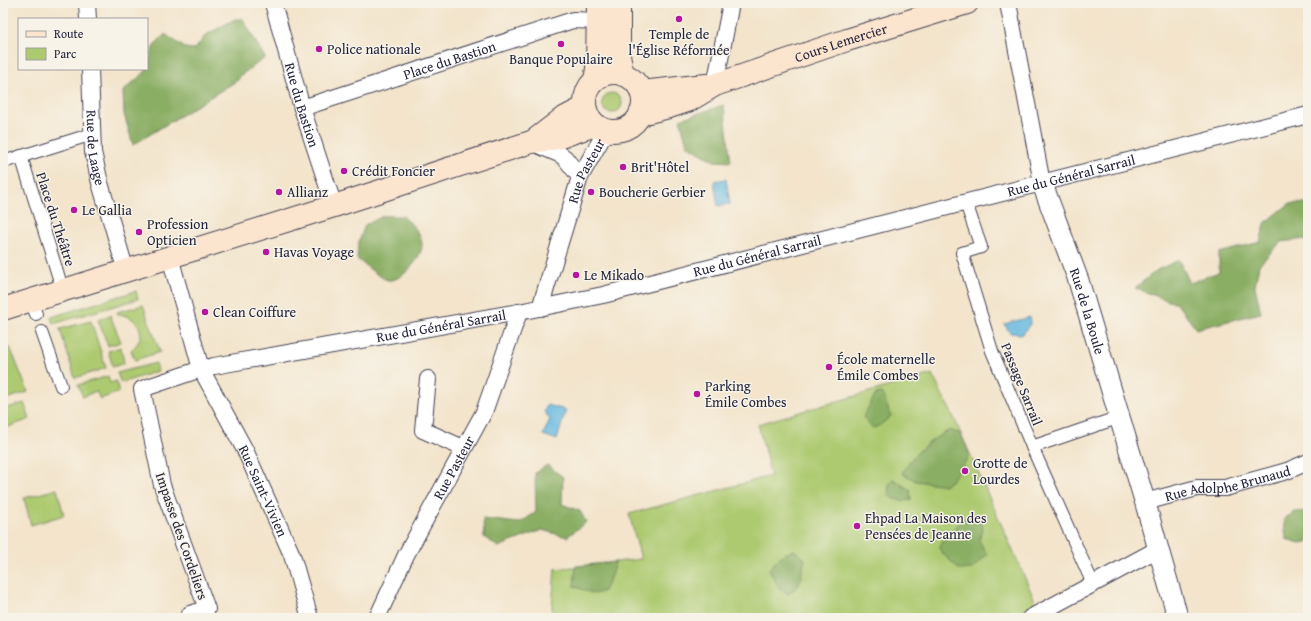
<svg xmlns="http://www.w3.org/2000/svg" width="1311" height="621" font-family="'Gentium Book Plus',serif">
<rect width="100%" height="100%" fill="#f7f3e8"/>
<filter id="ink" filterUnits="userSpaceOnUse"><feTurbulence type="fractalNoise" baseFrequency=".025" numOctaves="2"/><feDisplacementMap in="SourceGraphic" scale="8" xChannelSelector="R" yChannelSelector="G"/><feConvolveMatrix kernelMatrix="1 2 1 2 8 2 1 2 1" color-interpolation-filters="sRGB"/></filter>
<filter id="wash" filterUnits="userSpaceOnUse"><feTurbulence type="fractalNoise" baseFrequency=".012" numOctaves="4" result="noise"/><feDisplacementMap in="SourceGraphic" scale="16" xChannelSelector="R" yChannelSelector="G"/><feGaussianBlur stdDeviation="0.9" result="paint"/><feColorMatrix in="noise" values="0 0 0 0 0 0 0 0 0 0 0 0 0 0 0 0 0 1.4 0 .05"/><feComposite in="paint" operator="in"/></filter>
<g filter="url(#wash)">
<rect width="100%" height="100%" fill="#f3e4cb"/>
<g fill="#adca71" stroke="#687656">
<circle cx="612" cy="103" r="10"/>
<polygon points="136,291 138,299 53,324 51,317"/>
<path d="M143,305L160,352L135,360L131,350C150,335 138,316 118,314L117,312Z"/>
<polygon points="110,315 121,342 108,346 98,320"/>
<polygon points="91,321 106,368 75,378 60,329"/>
<polygon points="10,347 28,392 3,400 3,350"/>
<polygon points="121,347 124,363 113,367 108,351"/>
<polygon points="156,363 158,371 121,383 117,373"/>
<polygon points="932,374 955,420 1036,603 1008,618 553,618 552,606 555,569 641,559 629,514 771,476 758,424"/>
<polygon points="108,376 110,383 116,381 119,392 100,399 96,391 83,397 78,385"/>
<polygon points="24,403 30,419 3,429 3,414 5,413 4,409"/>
<polygon points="57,489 64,515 31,525 24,498"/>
</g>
<g fill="#8aae63" stroke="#56684f">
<polygon points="235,19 243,19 265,58 241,75 238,80 133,145 124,114 123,91 145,72 147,69 154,45 165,34 185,48 195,49 206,35"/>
<polygon points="724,105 731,162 714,161 687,145 680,119"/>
<polygon points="1308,203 1308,245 1305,239 1281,242 1259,265 1255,286 1261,313 1196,329 1177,304 1135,288 1157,270 1179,260 1190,283 1219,272 1219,253 1260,242 1265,223 1289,204"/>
<path d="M383,216H403C411,224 421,232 422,244C423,257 402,282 388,280C381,279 364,264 357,259L358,244L365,225Z"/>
<polygon points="882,393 891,416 879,426 872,428 863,417 876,394"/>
<path d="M950,430L961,434L970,455L952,480L946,485L916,481L902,473C912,454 931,439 950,430Z"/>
<polygon points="547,465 563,477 562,504 580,511 586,522 567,537 542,530 498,547 484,537 483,519 520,523 536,512 535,473"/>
<path d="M893,479L910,490L911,500C902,501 894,501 888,494L889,485Z"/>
<polygon points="1308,511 1308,542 1300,543 1286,539 1284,519 1295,512"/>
<polygon points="964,518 974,518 982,524 983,530 979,540 987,555 972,569 960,570 941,552 939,547 944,539"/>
<polygon points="794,550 805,559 799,585 788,594 779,588 769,569 781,556"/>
<polygon points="615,562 613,571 604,591 594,594 574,586 576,566"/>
</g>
<g fill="#63b7df" stroke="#426c8d">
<polygon points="726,179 730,204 718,206 714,181"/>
<polygon points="1030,317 1030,324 1023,334 1010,333 1004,324"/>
<polygon points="547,405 566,410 557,440 543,435 550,419 544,412"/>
</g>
</g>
<g filter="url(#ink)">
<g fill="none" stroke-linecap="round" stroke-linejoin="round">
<g stroke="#413f51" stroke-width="14">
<g id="pedestrian">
<polyline points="21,156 63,291"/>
<polyline points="3,162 86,136"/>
<polyline points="966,203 981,247 962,253 992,351 1033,449 1093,584"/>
<polyline points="31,301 36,314"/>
<polyline points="42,332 61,386"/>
<polyline points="1032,447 1120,417"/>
</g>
</g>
<g stroke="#413f51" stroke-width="18">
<g id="minor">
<polyline points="87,3 88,19"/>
<path id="s1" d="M273,3L302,108L334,206"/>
<polyline points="1008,3 1042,183"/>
<path id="s2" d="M90,69L93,152L100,183L126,271"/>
<polyline points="715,85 731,3"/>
<path id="s3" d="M302,108L573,20L597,21"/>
<polyline points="531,142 561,155 565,158 580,177"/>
<path id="s4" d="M170,257L201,369L245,450L292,555L310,618"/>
<path id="s5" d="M540,308L580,177L602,138L612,131"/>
<polyline points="428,379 423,430 463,448"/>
<path id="s6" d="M1145,502L1197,488H1225L1287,471L1308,462"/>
<path id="s7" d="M190,614L207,609L162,485L142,389L201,369L214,366L519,312L603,295L1308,115"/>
<path id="s8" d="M377,618L406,555L484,412L519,312"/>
<polyline points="1030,618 1158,549"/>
</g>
</g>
<g stroke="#413f51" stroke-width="22">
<g id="tertiary">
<path id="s9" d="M1042,183L1078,279L1145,502L1178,618"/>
</g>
</g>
<g stroke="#413f51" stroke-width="24">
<g id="secondary">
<polyline points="619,3 619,55 623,75"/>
<circle cx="614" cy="102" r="29"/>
<polyline points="595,80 597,69 598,3"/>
<polyline points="641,92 706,85"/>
<path id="s10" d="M640,114L669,107L690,100L715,85L847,40L967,3"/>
<polyline points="536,139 562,119 585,107"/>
<polyline points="3,309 334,206 531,142 558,138 586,128 596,126"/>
</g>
</g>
<use href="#pedestrian" stroke="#fff" stroke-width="12"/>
<use href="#minor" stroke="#fff" stroke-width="16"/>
<use href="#tertiary" stroke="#fff" stroke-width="20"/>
<use href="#secondary" stroke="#fce5cf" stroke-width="22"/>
</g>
</g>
<g fill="#b5179e" stroke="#f7f3e8" stroke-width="1.5">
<circle cx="679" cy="19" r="4"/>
<circle cx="561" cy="44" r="4"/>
<circle cx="319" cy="49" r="4"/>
<circle cx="623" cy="167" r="4"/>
<circle cx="344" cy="171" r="4"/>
<circle cx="279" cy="192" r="4"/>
<circle cx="591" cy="192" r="4"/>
<circle cx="74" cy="210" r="4"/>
<circle cx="139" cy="232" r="4"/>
<circle cx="266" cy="252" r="4"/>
<circle cx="576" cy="275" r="4"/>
<circle cx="205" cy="312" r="4"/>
<circle cx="829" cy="367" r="4"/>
<circle cx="697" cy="394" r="4"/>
<circle cx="965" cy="471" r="4"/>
<circle cx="857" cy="526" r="4"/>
</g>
<g text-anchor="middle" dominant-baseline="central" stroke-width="3" stroke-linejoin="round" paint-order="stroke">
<g font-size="14" fill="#22223b" stroke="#f7f3e8" text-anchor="start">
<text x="679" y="34" text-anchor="middle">Temple de<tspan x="679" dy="16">l'Église Réformée</tspan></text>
<text x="327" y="49">Police nationale</text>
<text x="561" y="59" text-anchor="middle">Banque Populaire</text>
<text x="631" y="167">Brit'Hôtel</text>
<text x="352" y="171">Crédit Foncier</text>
<text x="287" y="192">Allianz</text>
<text x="599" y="192">Boucherie Gerbier</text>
<text x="82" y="210">Le Gallia</text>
<text x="147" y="224">Profession<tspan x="147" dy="16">Opticien</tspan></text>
<text x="274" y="252">Havas Voyage</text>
<text x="584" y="275">Le Mikado</text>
<text x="213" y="312">Clean Coiffure</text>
<text x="837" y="359">École maternelle<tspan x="837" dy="16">Émile Combes</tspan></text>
<text x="705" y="386">Parking<tspan x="705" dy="16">Émile Combes</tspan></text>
<text x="973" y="463">Grotte de<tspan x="973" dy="16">Lourdes</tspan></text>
<text x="865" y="518">Ehpad La Maison des<tspan x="865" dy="16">Pensées de Jeanne</tspan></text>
</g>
<g font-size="14" fill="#22223b" stroke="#f7f3e8">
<text stroke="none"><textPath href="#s10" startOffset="214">Cours Lemercier</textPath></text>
<text stroke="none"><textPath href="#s3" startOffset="155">Place du Bastion</textPath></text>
<text stroke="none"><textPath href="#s1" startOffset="106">Rue du Bastion</textPath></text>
<text stroke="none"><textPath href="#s2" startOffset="79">Rue de Laage</textPath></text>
<text stroke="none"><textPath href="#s5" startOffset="145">Rue Pasteur</textPath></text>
<text stroke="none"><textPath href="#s7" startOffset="1202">Rue du Général Sarrail</textPath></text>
<text transform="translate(56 219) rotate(72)">Place du Théâtre</text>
<text stroke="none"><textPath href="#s7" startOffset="878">Rue du Général Sarrail</textPath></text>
<text stroke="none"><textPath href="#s9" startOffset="136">Rue de la Boule</textPath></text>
<text stroke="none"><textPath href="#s7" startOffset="554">Rue du Général Sarrail</textPath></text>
<text transform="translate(1022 384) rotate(68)">Passage Sarrail</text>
<text stroke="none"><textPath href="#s8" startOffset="169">Rue Pasteur</textPath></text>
<text stroke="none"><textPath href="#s6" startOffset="85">Rue Adolphe Brunaud</textPath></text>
<text stroke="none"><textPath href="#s4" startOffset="253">Rue Saint-Vivien</textPath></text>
<text transform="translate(182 536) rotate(71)">Impasse des Cordeliers</text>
</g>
</g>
<rect width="1311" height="621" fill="none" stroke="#f7f3e8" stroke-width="16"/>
<rect x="18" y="18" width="130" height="52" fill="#f7f3e8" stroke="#a29fa3"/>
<rect x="26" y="31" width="20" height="6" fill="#fce5cf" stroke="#a29fa3"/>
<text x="54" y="38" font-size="12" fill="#22223b">Route</text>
<rect x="26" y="48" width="20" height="12" fill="#adca71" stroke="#a29fa3"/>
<text x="54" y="58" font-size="12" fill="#22223b">Parc</text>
</svg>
